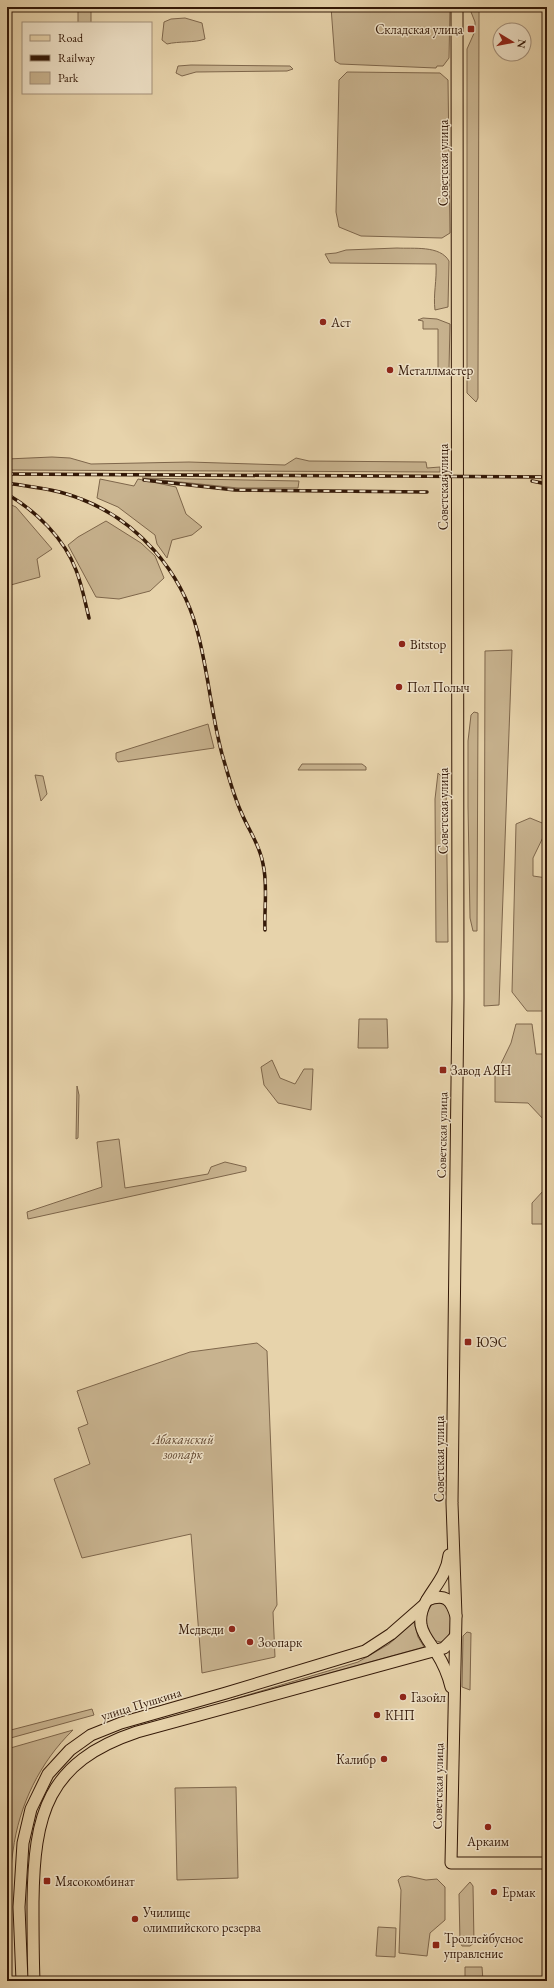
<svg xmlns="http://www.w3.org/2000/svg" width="554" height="1988" font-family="'EB Garamond',serif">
<rect width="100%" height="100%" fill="#e7d3ab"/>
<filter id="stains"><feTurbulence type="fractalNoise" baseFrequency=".005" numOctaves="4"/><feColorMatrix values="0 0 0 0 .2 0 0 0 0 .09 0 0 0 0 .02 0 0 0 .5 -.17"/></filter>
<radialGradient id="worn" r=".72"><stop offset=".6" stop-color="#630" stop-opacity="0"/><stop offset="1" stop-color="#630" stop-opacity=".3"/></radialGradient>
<g fill="#c8b38f" stroke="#7e664b">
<rect x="78" y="7" width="13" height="16"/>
<polygon points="331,7 450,7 449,58 443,66 437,66 436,68 340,64 335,61"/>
<polygon points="469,7 479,7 479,20 478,378 478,398 476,402 467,393 467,49 475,31 475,22"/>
<path d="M185,18L202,23L205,39C195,43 179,41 167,44L162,40L164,22L171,19Z"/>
<polygon points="191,65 290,66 293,69 287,71 196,72 182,76 176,73 178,66"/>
<polygon points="347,72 440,73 448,80 450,233 442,238 361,236 339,227 336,212 339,80"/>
<path d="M397,248C413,249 440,245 449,261L448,307L435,310C433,295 437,280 436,264L330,263L325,254L336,253L346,250Z"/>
<polygon points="423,318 437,319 450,324 449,369 443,372 438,369 438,329 423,329 423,321 418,320"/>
<polygon points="52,457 70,458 91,464 189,462 285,465 296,458 309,461 426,462 427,468 440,467 440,472 7,470 7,459"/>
<polygon points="142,478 299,481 298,488 238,488"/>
<polygon points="100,479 134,486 138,479 176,487 186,514 202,527 192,535 172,540 167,558 157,544 155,535 118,507 97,498"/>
<polygon points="7,503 16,507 52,549 37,559 40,577 7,586"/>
<polygon points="106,521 141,543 155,556 164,578 150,591 119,599 96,597 68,545 78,537"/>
<polygon points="512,650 499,1005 484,1006 485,651"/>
<polygon points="474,712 478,713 477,931 473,931 470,918 468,806 468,741 471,715"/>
<polygon points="208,724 214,748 118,762 116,759 116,753"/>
<polygon points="302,764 362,764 366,767 366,770 298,770"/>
<polygon points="438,773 446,781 448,942 436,942 435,799"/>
<polygon points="35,775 43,776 47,794 41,801"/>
<polygon points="530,818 547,825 547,829 533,858 533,876 547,878 547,1011 527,1011 512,992 516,824"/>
<polygon points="359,1019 387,1019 388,1048 358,1048"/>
<polygon points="516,1024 532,1024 536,1054 547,1054 547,1224 532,1224 532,1203 544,1190 545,1121 528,1103 495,1102 495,1076 511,1043"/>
<polygon points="272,1060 280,1078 295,1084 304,1069 313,1069 311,1110 278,1103 264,1085 261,1067"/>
<polygon points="77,1086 79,1095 78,1138 76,1139"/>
<polygon points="119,1139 125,1188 208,1174 211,1167 225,1162 246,1167 246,1171 28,1219 27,1212 102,1187 97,1142"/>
<polygon points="257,1343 267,1351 277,1605 273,1612 275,1657 202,1673 191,1534 82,1558 54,1479 90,1464 78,1428 88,1424 77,1391 190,1352"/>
<path d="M437,1602L445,1605C454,1616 454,1636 441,1642C422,1641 420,1608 437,1602Z"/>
<polygon points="414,1622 418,1637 424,1647 231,1700 358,1662 389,1644"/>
<polygon points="467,1632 471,1633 470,1690 462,1687 463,1636"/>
<polygon points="92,1709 94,1715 7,1739 7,1731"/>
<path d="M73,1730C40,1762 19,1805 13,1851C9,1876 11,1903 7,1928V1749Z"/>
<polygon points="236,1787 238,1878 177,1880 175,1788"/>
<polygon points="408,1876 426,1880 437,1879 445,1887 445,1920 430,1933 427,1956 399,1953 401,1890 398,1880 401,1877"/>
<polygon points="470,1882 473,1886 474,1943 470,1946 462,1946 460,1942 459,1894"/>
<polygon points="378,1927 396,1928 395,1957 376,1956"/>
<polygon points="7,1952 9,1954 12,1981 7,1981"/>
<polygon points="465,1967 482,1967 483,1981 465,1981"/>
</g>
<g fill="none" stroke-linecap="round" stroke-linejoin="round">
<g stroke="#331807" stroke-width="13">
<g id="primary">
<path d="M449,1555C446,1585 417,1599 421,1625C423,1636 431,1644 436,1652C443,1663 448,1674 451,1687"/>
<path d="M427,1600C445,1593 451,1599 456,1616L451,1863H547"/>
<polyline points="456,1616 452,1503 458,998 457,7"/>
<polyline points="22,1981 19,1907 23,1843 31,1809 48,1774 70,1750 91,1735 121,1723 226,1693 365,1651 391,1634 423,1606"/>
<path d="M34,1981C33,1955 33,1928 33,1902C34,1814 47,1762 137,1732L444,1648L455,1637"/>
</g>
</g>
<use href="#primary" stroke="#e7d3ab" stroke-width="11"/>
<g stroke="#331807" stroke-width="3.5">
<g id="rail">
<polyline points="7,474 547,477"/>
<polyline points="144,480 235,490 427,492"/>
<polyline points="532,481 547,484"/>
<path d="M7,483C32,487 57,489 81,499C138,521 181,571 197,630C208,670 211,713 222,754C228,774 233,795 242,814C249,831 260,845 263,864C268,884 264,909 265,930"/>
<path d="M7,494C36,511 64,538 76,570C82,585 85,602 89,618"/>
</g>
</g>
<use href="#rail" stroke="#efe2c8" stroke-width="2" stroke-dasharray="6" stroke-linecap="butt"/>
</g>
<g fill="#8f2418" stroke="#efe2c8" stroke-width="1.5">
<rect x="467" y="25" width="8" height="8" rx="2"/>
<circle cx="323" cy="322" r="4"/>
<circle cx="390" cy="370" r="4"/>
<circle cx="402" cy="644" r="4"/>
<circle cx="399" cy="687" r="4"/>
<rect x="439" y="1066" width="8" height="8" rx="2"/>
<rect x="464" y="1338" width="8" height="8" rx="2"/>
<circle cx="232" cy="1629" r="4"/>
<circle cx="250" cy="1642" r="4"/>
<circle cx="403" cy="1697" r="4"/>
<circle cx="377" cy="1715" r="4"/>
<circle cx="384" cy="1759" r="4"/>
<circle cx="488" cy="1827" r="4"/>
<rect x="43" y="1877" width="8" height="8" rx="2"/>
<circle cx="494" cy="1892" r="4"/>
<circle cx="135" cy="1919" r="4"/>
<rect x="432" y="1941" width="8" height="8" rx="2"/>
</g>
<g text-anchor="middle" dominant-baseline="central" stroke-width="3" stroke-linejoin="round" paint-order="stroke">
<g font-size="13" fill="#331807" stroke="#efe2c8" text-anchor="start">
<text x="463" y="29" text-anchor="end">Складская улица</text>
<text x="331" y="322">Аст</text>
<text x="398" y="370">Металлмастер</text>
<text x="410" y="644">Bitstop</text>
<text x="407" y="687">Пол Полыч</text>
<text x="451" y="1070">Завод АЯН</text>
<text x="476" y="1342">ЮЭС</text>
<text x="224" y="1629" text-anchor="end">Медведи</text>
<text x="258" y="1642">Зоопарк</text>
<text x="411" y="1697">Газойл</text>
<text x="385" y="1715">КНП</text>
<text x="376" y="1759" text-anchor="end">Калибр</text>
<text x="488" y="1841" text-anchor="middle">Аркаим</text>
<text x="55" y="1881">Мясокомбинат</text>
<text x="502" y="1892">Ермак</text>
<text x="143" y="1912">Училище<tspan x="143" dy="15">олимпийского резерва</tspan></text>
<text x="444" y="1938">Троллейбусное<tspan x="444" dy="15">управление</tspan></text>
</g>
<g font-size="13" fill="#331807" stroke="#efe2c8">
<text transform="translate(443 163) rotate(-90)">Советская улица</text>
<text transform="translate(443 487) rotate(-90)">Советская улица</text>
<text transform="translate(443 811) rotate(-90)">Советская улица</text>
<text transform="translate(442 1135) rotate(-89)">Советская улица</text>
<text transform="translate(439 1459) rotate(-90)">Советская улица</text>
<text transform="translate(141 1704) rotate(-17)">улица Пушкина</text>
<text transform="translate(438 1786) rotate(-89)">Советская улица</text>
</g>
<g font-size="13" font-style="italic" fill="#604630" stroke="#efe2c8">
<text x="183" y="1439">Абаканский<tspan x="183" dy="15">зоопарк</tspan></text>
</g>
</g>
<rect width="554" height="1988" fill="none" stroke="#e7d3ab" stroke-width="24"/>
<rect x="8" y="8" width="538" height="1972" fill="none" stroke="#331807" stroke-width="2"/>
<rect x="12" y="12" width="530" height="1964" fill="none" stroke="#331807"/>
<rect x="22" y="22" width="130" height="72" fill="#efe2c8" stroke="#a4917b"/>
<rect x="30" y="35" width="20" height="6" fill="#e7d3ab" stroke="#a4917b"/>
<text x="58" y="42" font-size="12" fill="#331807">Road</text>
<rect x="30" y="55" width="20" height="6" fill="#331807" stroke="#a4917b"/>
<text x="58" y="62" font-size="12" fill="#331807">Railway</text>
<rect x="30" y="72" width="20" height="12" fill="#c8b38f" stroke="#a4917b"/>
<text x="58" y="82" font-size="12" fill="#331807">Park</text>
<g transform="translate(512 42) rotate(100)"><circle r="19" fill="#efe2c8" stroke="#a4917b"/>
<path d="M0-3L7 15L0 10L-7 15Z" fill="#8f2418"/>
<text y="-6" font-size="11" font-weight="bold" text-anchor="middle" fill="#331807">N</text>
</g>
<rect width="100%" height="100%" filter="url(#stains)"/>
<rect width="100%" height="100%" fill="url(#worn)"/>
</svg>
